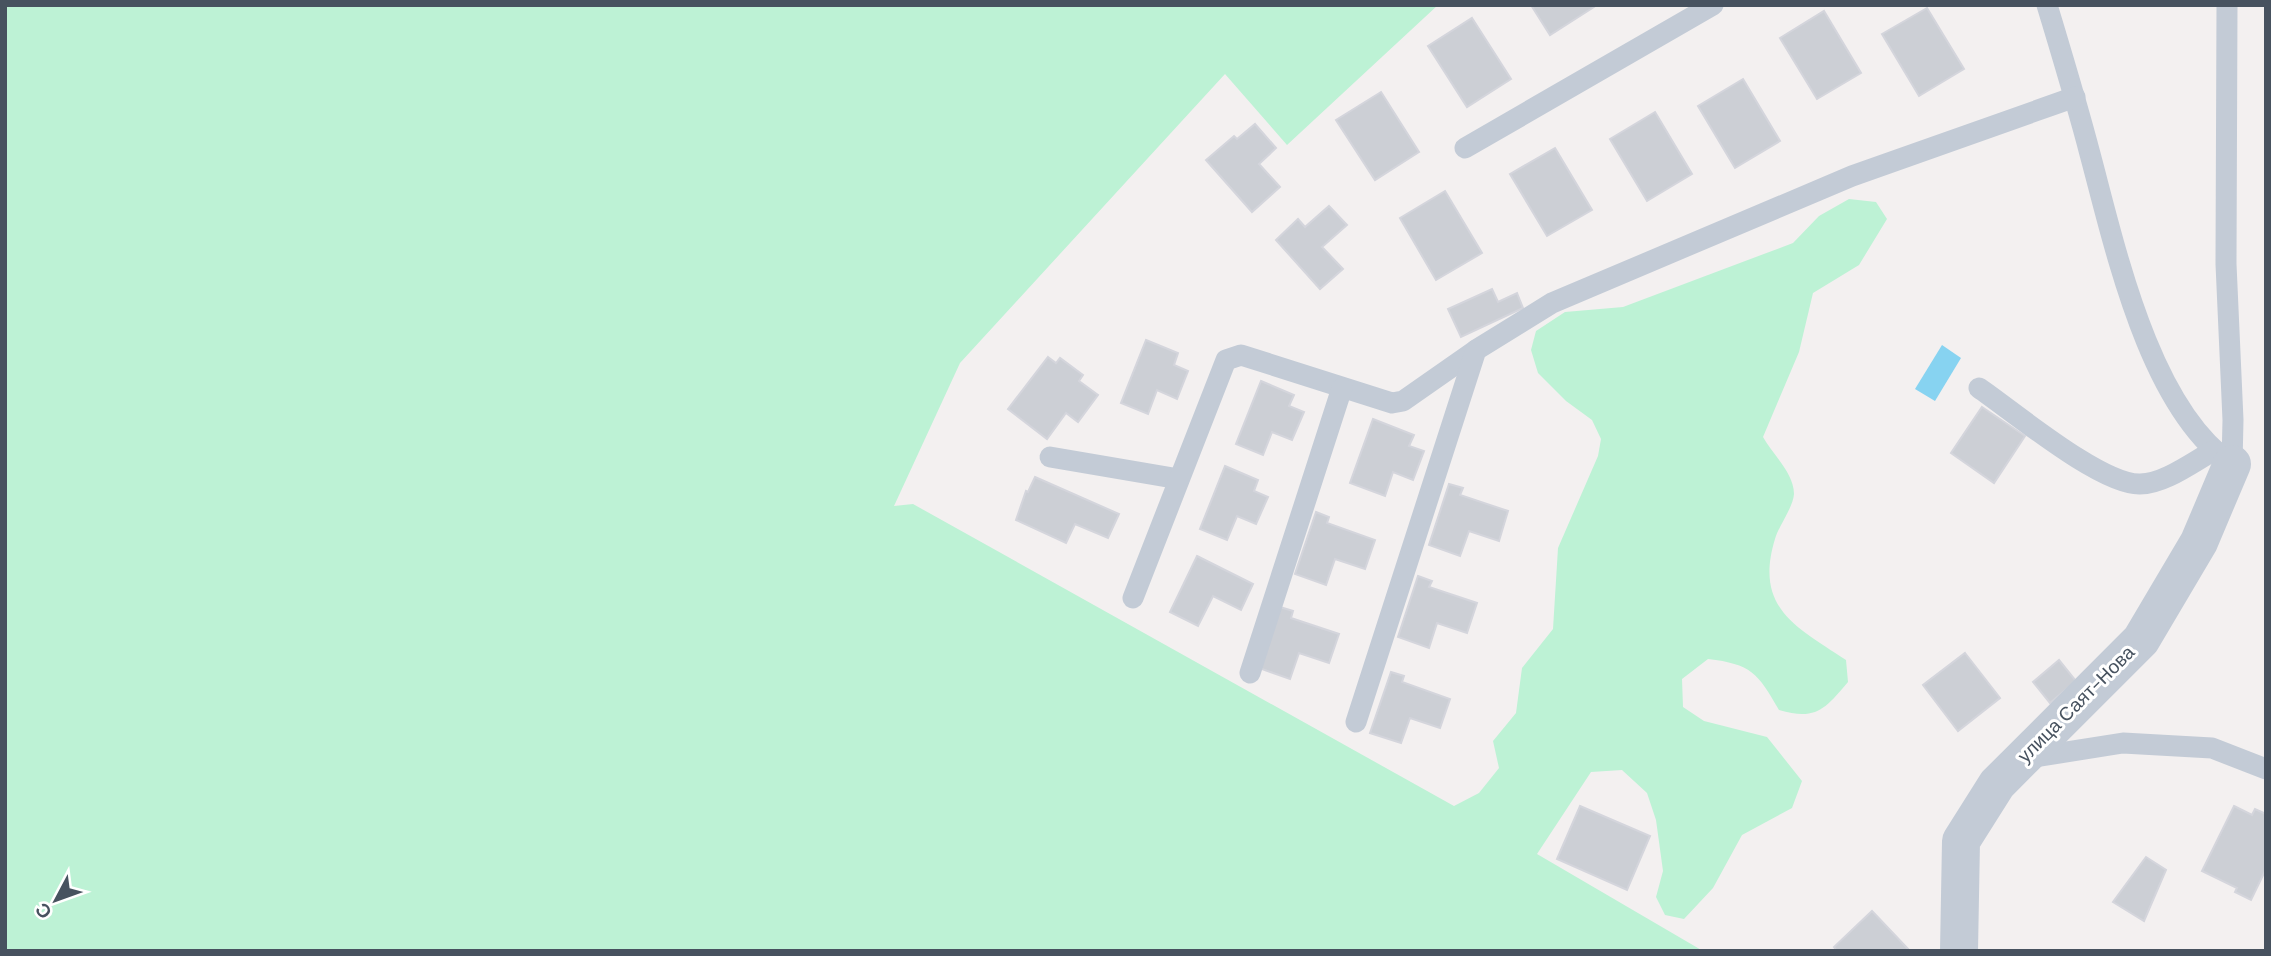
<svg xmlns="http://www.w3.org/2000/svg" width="2271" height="956" font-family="'DM Sans',sans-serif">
<rect width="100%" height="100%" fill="#f3f0f0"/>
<path fill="#bdf2d5" d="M5,5H1438L1287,145L1225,74L960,363L894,506L913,504L1454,806L1479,793L1499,768L1493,741L1516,713L1522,668L1553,629L1558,548L1598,456L1601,439L1592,420L1566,401L1538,373L1531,350L1536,331L1565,312L1623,307L1793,243L1819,216L1849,199L1876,202L1887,219L1859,265L1813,293L1799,352L1763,437C1773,455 1794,473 1794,494C1793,508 1779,525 1775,539C1754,608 1796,627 1846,660L1848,682C1825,709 1816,721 1779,710C1758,673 1751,664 1708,659L1682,679L1683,707L1704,721L1767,737L1802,781L1792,808L1742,835L1713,888L1684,919L1665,915L1656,897L1663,871L1656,820L1647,793L1622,770L1591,772L1537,854L1703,951H5Z"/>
<polygon fill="#87d3f1" points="1942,345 1961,358 1935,401 1915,389"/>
<g fill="#cccfd5" stroke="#d4d5dc" stroke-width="2">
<polygon points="1531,5 1593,5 1594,7 1550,35"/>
<polygon points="1927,8 1964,69 1919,96 1882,34"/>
<polygon points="1824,11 1861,73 1817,99 1780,38"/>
<polygon points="1472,18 1511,79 1467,107 1428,46"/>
<polygon points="1743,79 1780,141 1735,168 1698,106"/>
<polygon points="1381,92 1419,152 1375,180 1336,120"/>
<polygon points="1655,112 1692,174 1647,201 1610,139"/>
<polygon points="1255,124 1276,148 1259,164 1280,187 1252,212 1206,160 1234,136 1237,139"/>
<polygon points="1555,148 1592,210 1547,236 1510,174"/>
<polygon points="1445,191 1482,253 1436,280 1400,218"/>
<polygon points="1329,206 1347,225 1322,247 1343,269 1320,289 1276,240 1298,219 1305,227"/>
<polygon points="1492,289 1498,302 1517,293 1523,308 1461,337 1448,309"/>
<polygon points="1146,340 1178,353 1174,365 1188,371 1177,399 1157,390 1148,414 1121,403"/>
<polygon points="1048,357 1056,363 1060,358 1083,375 1079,381 1098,395 1078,422 1066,413 1047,439 1008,409"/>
<polygon points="1261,381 1294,395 1289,406 1304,412 1292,440 1272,432 1263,455 1236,444"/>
<polygon points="1982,407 2025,436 1994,483 1951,453"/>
<polygon points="1373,419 1414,435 1409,446 1424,451 1413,480 1393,472 1385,496 1350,483"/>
<polygon points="1225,466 1258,480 1254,491 1268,497 1256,524 1237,516 1227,540 1200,529"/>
<polygon points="1035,477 1119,514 1108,538 1075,524 1066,543 1016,520 1026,491 1028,492"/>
<polygon points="1449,484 1463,488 1460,495 1508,511 1499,541 1469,531 1460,556 1429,545"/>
<polygon points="1316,512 1329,517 1327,523 1375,540 1365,569 1335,559 1326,585 1295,574"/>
<polygon points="1197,556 1253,584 1241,610 1213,596 1198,626 1170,612"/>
<polygon points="1418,576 1432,581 1429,587 1477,603 1467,633 1437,623 1429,648 1398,637"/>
<polygon points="1280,607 1293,611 1291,618 1339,634 1329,663 1299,653 1290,679 1259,668"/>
<polygon points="1965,653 2000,698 1958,731 1923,685"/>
<polygon points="2059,660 2076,681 2050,703 2033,682"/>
<polygon points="1391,672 1404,676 1402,682 1450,699 1440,728 1410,718 1401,743 1370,733"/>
<polygon points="1580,806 1650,836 1627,890 1557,859"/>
<polygon points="2234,806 2252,815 2255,809 2266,814 2266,869 2251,900 2235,892 2237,888 2202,871"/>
<polygon points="2146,857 2166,870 2144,921 2113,902"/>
<polygon points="1872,911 1910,951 1837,951 1834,947"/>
</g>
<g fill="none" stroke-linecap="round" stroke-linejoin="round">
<g stroke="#c3cbd6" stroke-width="21">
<path d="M2047,5C2062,55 2077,104 2090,154C2115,247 2149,408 2232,464"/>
<polyline points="2227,5 2226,264 2233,420 2232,464"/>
<polyline points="1465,148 1713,5"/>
<path d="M1979,388C2014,412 2101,485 2140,484C2164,484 2193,462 2213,451"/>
<polyline points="1050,457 1179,479"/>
<polyline points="1133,598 1226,360 1241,355 1392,403 1403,401 1476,350"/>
<polyline points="1250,673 1342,388"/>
<polyline points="1356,722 1476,350 1552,303 1852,176 2075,97"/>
<polyline points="2028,758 2123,743 2212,748 2266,769"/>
</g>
<polyline stroke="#c3cbd6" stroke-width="38" points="1959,951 1961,841 1997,784 2141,640 2199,542 2232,464"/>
</g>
<g text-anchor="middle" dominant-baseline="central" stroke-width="6" stroke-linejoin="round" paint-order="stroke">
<g font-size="19" fill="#47525f" stroke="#fff">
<text transform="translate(2076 704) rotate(-45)">улица Саят-Нова</text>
</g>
</g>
<rect width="2271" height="956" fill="none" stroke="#47525f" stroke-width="14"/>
<g transform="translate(56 900) rotate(229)" stroke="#ffffff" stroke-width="5" paint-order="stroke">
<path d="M0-5L12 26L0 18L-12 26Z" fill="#47525f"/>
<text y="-10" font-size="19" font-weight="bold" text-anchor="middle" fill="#47525f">С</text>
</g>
</svg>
